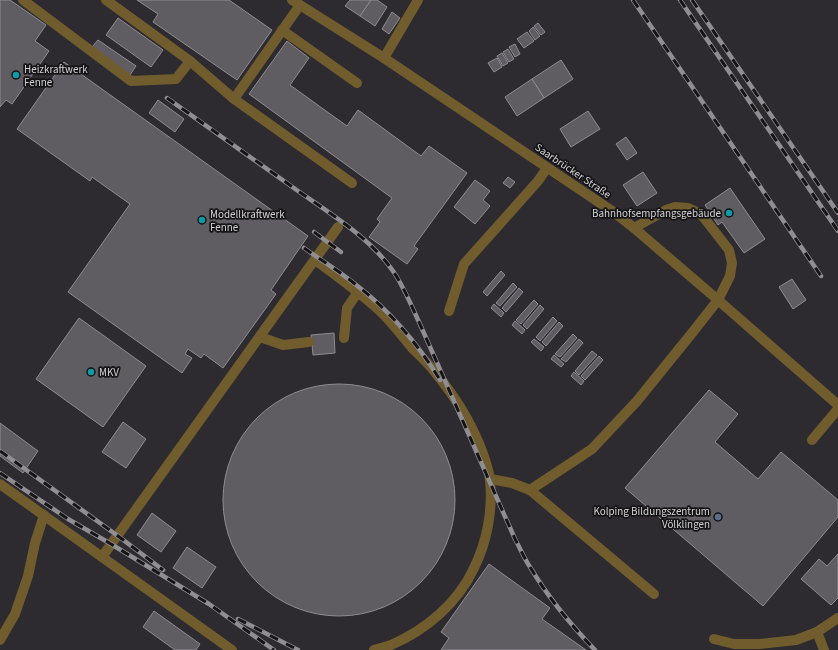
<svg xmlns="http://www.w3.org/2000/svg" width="838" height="650" font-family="'Source Sans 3',sans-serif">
<rect width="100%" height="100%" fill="#2d2b30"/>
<g fill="#5f5c62" stroke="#8f8b92">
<polygon points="0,0 10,0 46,25 35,41 49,51 12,104 6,100 0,107"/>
<polygon points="137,0 229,0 272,30 237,80 153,22 158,14"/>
<polygon points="350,0 371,0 360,16 345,6"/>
<polygon points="371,0 377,0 387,7 375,26 360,16"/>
<polygon points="392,12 400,18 389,34 382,29"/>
<polygon points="118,18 163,50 151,67 106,35"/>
<polygon points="538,23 545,32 541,35 534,26"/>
<polygon points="533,27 540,36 535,40 529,31"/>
<polygon points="527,32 534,41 524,48 517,39"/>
<polygon points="98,40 136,66 130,75 92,47"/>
<polygon points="287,41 309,58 290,85 333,116 347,126 358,110 421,156 429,146 467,173 414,246 418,249 407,264 369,237 380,222 377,219 392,198 249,94"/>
<polygon points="515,44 520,54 515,57 509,47"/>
<polygon points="508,49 514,59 509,62 503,52"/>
<polygon points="502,53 508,63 503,66 497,56"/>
<polygon points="497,58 502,67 494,72 488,63"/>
<polygon points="561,60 573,79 544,98 532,79"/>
<polygon points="64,62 308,236 271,290 276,294 223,368 204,354 201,358 188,349 185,354 192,358 182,373 68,292 130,204 92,177 90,181 17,129"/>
<polygon points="532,79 544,98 517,116 505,97"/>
<polygon points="158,100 184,119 175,132 149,113"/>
<polygon points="588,111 600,129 571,147 560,129"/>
<polygon points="626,137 637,153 627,160 616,144"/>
<polygon points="643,172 657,193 637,206 623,185"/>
<polygon points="508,177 515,182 510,188 503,183"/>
<polygon points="475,180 490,191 483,200 490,206 475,224 454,207"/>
<polygon points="730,188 765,239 744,253 722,222 718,225 705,205"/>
<polygon points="501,271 505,275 487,296 483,292"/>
<polygon points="792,279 806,300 793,309 779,287"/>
<polygon points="513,283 517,287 500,306 496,303"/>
<polygon points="519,288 523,292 506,312 502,308"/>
<polygon points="534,300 538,304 521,324 516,320"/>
<polygon points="494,304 504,313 501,317 491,308"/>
<polygon points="540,305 544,309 527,329 523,325"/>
<polygon points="553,317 557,321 540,341 536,337"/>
<polygon points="79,318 146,366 103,427 36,379"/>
<polygon points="515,321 525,330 522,334 512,325"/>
<polygon points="559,322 563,326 546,346 542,342"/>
<polygon points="334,333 335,353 313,355 311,335"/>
<polygon points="573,334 577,338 560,357 555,354"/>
<polygon points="534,339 544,347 541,351 531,342"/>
<polygon points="579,339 583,343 566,362 561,359"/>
<polygon points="592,351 597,355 579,375 575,371"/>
<polygon points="554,355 564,364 561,367 551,359"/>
<polygon points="599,356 603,360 585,380 581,376"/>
<polygon points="574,372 584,381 581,385 571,376"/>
<circle cx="339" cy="500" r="116"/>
<polygon points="709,390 738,414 715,442 758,479 781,452 838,500 838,517 763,606 625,488"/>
<polygon points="123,422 146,439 126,468 102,452"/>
<polygon points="0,423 38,451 23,473 0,456"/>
<polygon points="152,513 176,531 161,552 137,535"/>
<polygon points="187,547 216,567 202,588 173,568"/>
<polygon points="838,554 838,598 831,605 801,579 819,559 827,566"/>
<polygon points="489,564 550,608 542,619 586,650 441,650 449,638 441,632"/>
<polygon points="154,611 200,644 196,650 175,650 143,627"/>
</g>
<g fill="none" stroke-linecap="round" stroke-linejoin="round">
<g stroke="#715c2e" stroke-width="10">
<polyline points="23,0 131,81 176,79 190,61"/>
<polyline points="106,0 190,61 234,99 352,183"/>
<polyline points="292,0 384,58 615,213 634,228 718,300 838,405"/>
<polyline points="282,30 357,83"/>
<polyline points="384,58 418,0"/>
<polyline points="234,99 300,5"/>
<path d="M315,260C337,276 359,292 379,310C392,322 402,336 413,349C420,356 428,363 434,371C454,395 471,422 482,451C485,460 489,470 490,480C493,510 487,542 474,568C458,603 426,630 391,645C386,647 380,648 374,650"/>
<polyline points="449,311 464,264 538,181 547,168"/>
<polyline points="260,337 283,345 309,342"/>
<polyline points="344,338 347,308 358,292"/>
<polyline points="812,440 838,409"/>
<polyline points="490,479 512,483 530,490 654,594"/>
<polyline points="0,484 232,650"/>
<polyline points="530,490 592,449 637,401 692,333 718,300 730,276 732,263 729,250 701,214 688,208 675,207 666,210 634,228"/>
<polyline points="102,557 338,227"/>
<polyline points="817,632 824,650"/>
<polyline points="714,639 734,644 759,644 796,640 817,632 838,618"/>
<polyline points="0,640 15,614 28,576 35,543 44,515"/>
</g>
<g stroke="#908e92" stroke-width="4.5">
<g id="rail">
<polyline points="633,0 821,276"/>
<polyline points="680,0 838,231"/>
<polyline points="692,0 838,213"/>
<path d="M167,98C211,129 255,160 298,191C331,214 370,238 393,271C404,287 411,305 419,322L515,539C520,548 524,558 530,567C548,597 570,624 595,650"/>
<polyline points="314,232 341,252"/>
<path d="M304,248C321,260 339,271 355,284C389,310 418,344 440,380"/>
<polyline points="0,451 118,536 163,570"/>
<polyline points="0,473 68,519 111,544 209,604 274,650"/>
<polyline points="238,619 298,650"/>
</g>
</g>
<use href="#rail" stroke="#151416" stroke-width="3" stroke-dasharray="9" stroke-linecap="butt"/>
</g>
<g fill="#0f9aa8" stroke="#151416" stroke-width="1.5">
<circle cx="16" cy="75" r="4"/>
<circle cx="729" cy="213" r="4"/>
<circle cx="202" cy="220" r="4"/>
<circle cx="91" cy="372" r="4"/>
</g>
<circle fill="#5c6f8a" stroke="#151416" stroke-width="1.5" cx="718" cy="517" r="4"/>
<g text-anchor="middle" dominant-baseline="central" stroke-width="3.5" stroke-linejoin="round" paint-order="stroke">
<g font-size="11" fill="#d3d1d4" stroke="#151416" text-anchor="start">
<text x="24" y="69">Heizkraftwerk<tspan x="24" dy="13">Fenne</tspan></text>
<text x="721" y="213" text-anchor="end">Bahnhofsempfangsgebäude</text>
<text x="210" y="214">Modellkraftwerk<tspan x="210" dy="13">Fenne</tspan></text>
<text x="99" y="372">MKV</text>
<text x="710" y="511" text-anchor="end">Kolping Bildungszentrum<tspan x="710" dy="13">Völklingen</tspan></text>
</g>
<g font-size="11" fill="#d3d1d4" stroke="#151416">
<text transform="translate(573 171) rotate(34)">Saarbrücker Straße</text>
</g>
</g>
</svg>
